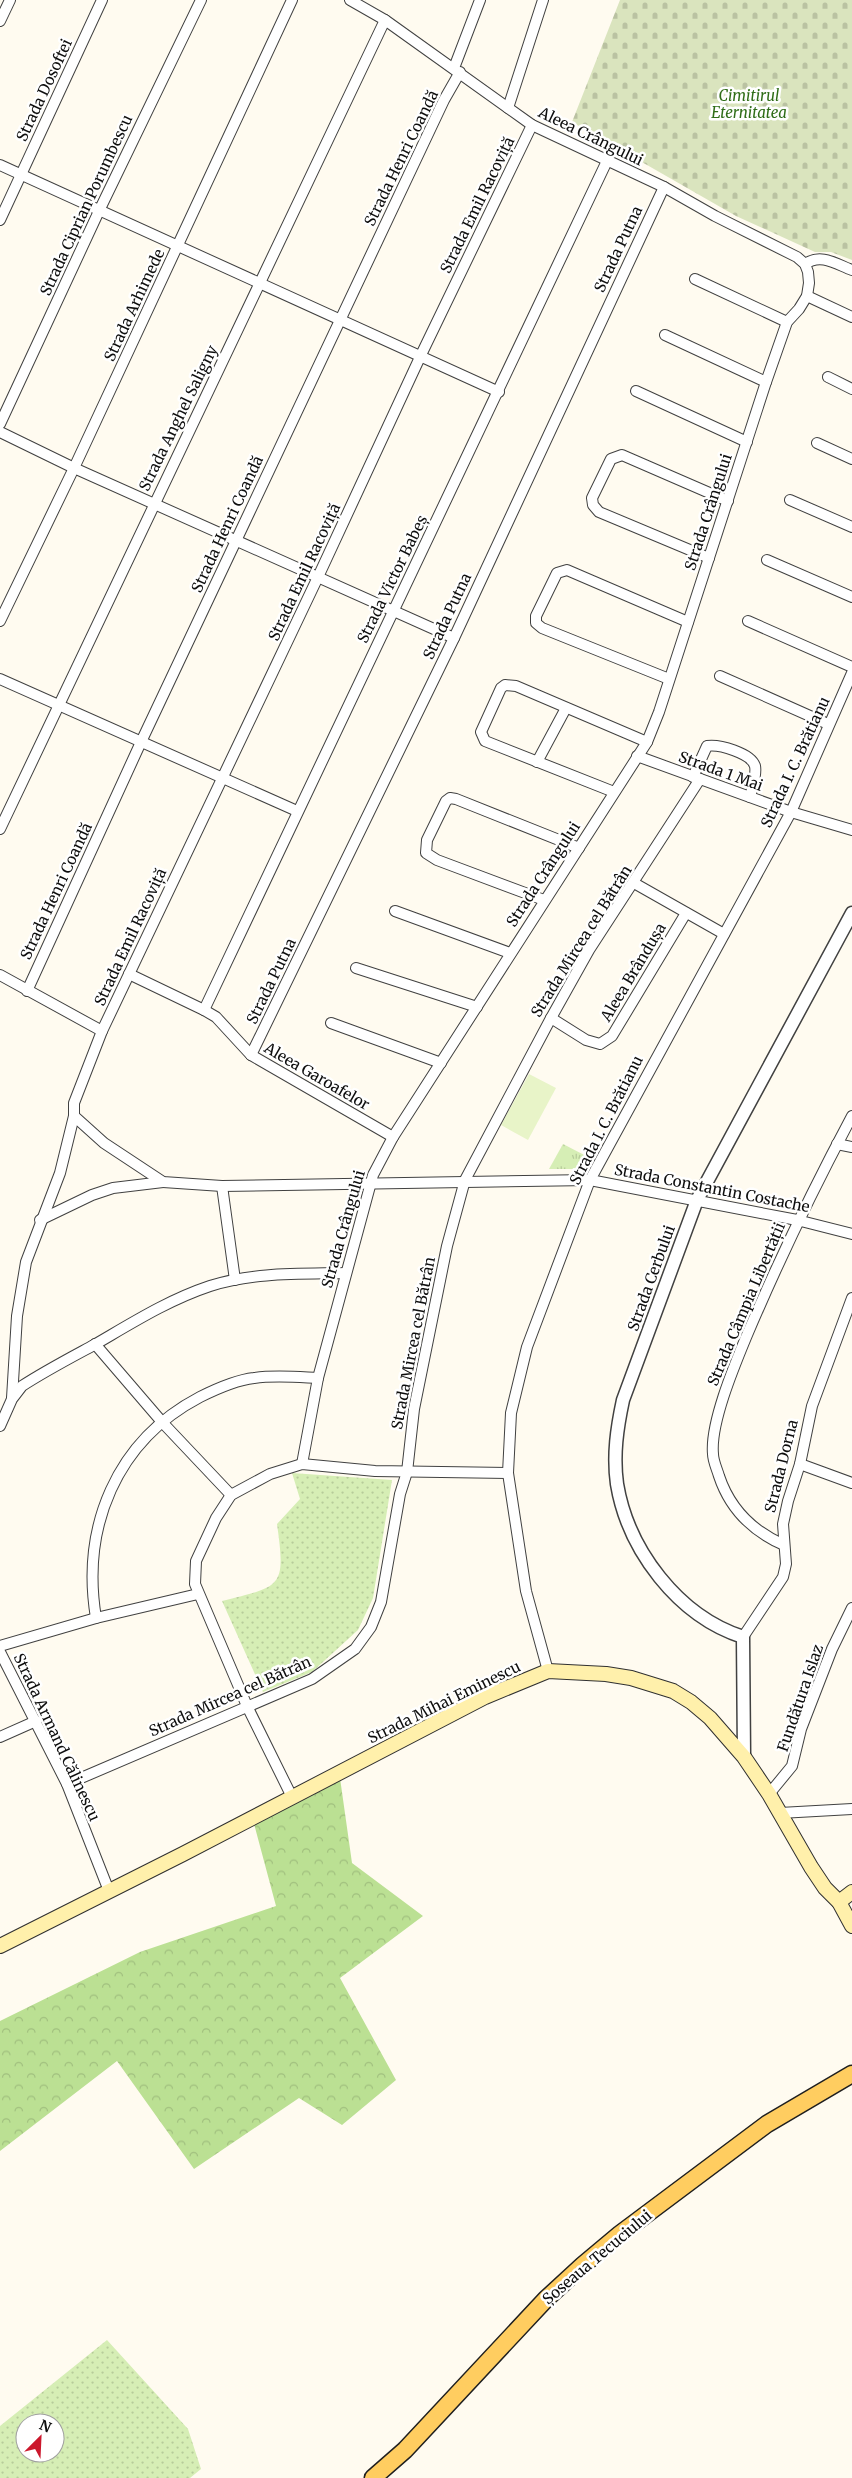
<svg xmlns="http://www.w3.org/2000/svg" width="852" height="2478" font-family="Merriweather,serif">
<defs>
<pattern id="grass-dots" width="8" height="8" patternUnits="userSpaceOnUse" patternTransform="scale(1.25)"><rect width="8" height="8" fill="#d6eeb5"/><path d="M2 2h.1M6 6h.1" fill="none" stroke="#b6cb9a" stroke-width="1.8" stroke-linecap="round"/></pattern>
<pattern id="forest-crowns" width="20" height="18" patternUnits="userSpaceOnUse" patternTransform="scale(1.25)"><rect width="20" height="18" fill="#bbe093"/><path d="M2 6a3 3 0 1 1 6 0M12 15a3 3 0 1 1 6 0" fill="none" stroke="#a0bf7e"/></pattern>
<pattern id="cemetery-stones" width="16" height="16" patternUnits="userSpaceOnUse" patternTransform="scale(1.25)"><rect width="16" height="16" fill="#dae4be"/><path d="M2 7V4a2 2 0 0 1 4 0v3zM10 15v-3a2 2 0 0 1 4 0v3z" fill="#bac2a2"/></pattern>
<pattern id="park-tufts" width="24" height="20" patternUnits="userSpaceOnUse" patternTransform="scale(1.25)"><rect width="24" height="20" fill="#d6eeb5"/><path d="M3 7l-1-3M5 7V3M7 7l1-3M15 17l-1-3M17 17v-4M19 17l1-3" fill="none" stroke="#b6cb9a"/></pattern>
</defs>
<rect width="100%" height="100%" fill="#fffbf0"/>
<g fill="url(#grass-dots)" fill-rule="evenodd">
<path d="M292,1473L392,1480L373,1598L358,1630L312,1672L263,1692L222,1601C282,1586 286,1588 277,1524L300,1499Z"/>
<path d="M107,2340L188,2429L201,2469L190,2478H0V2426ZM25,2423H55V2453H25Z"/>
</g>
<polygon fill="url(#forest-crowns)" points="340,1778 352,1863 423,1916 340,1978 396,2080 342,2125 299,2098 194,2169 117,2061 0,2151 0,2021 140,1952 276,1906 253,1820"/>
<polygon fill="url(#cemetery-stones)" points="620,0 852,0 852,260 831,252 815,252 736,216 572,122"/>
<polygon fill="url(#park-tufts)" points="563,1144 590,1158 583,1169 549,1169"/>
<polygon fill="#e8f4c8" points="529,1074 556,1088 528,1140 501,1125"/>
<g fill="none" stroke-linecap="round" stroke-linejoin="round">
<g stroke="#414141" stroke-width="12">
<g id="minor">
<polyline points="0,21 10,0"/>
<polyline points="454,68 480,0"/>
<polyline points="508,108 543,0"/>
<polyline points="0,165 499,392"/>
<polyline points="0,220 102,0"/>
<path d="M805,264C821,253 836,264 852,270"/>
<polyline points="695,279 787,322"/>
<polyline points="807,296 852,317"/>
<polyline points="665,335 766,382"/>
<polyline points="828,377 852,389"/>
<polyline points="636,391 747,442"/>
<polyline points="0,424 99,211 201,0"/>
<polyline points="0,432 74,468 454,638"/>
<polyline points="817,443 852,459"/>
<polyline points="790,500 852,527"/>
<polyline points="709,558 599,512 593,505 592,498 611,459 622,455 728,501"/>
<polyline points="767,560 852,597"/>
<polyline points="0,621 74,468 292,0"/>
<polyline points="748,621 852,667"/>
<polyline points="720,676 828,724"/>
<polyline points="0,679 297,811"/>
<polyline points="669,679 542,628 536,623 536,616 557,573 567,570 688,622"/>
<polyline points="637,756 791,812 852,830"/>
<polyline points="537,762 566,708"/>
<path d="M693,777L707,746C719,744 751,753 755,766C757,775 752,788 750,797"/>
<polyline points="614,792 485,741 481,732 501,688 505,685 516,686 647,742"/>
<polyline points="0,829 385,20"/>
<polyline points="634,883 724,934"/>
<polyline points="544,900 437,860 426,853 427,840 446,801 450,798 456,799 579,848"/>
<polyline points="395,911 510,953"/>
<polyline points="356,968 477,1007"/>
<polyline points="129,974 204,1010 216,1017 251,1055 393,1137"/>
<polyline points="0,975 102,1031 74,1103 74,1116 104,1143 163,1182 222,1186 590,1180 797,1220 852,1234"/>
<polyline points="27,991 141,742 444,100 460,72"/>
<polyline points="204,1010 607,161"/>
<polyline points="551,1018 586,1040 600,1044 612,1036 686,913"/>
<polyline points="331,1023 441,1063"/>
<polyline points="102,1031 318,577 421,355 532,125"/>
<polyline points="251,1055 454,638 664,187"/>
<polyline points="837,1144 852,1147"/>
<polyline points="222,1186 235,1280"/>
<polyline points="40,1220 92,1195 113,1188 163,1182"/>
<polyline points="95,1344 162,1422 231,1495"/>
<polyline points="12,1398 17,1316 26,1262 60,1173 74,1116"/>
<path d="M0,1426L12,1399L22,1386C45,1371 70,1358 94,1345C132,1323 168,1300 210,1286C253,1272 301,1274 346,1273"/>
<polyline points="302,1464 318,1378 373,1175 393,1137 647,742 659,712 766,382 787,322 799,309 807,296 809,283 808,272 805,264 797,257 715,216 664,187 532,125 385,20 350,0"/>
<polyline points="800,1464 852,1483"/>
<path d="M784,1545C752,1531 730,1509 719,1476C717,1469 713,1461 713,1454C710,1423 735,1364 747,1335C779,1260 814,1187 852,1116"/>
<path d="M198,1594L96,1618C81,1527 116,1441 200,1397C216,1389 236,1380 254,1378C275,1375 297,1377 318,1378"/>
<polyline points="743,1637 783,1577 786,1564 783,1524 788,1501 800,1464 812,1406 852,1298"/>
<polyline points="0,1646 96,1618"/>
<polyline points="0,1652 67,1784 109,1891"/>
<polyline points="548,1671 526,1591 508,1473 511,1413 527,1347 590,1180 791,812 852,673"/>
<polyline points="0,1737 36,1721"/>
<polyline points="67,1784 312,1679 355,1649 371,1627 381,1602 400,1494 407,1472 414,1409 447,1246 465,1180 551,1018 589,950 700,779"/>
<polyline points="769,1794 792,1766 801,1729 832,1649 852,1608"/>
<polyline points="292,1797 247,1706 195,1584 196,1561 216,1518 231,1495 270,1474 302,1464 375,1471 508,1473"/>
<polyline points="780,1813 852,1809"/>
</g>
</g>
<g stroke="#414141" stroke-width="15">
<path id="tertiary" d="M744,1757L743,1637C678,1616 628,1550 617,1484C613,1455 617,1428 623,1400L697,1200L852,913"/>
</g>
<g stroke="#303030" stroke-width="16">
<g id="secondary">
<polyline points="839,1902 852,1892"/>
<polyline points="0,1946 183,1854 485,1697 548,1671 606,1674 631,1678 673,1691 691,1702 710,1718 744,1757 769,1794 811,1867 825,1888 839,1902 852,1926"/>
</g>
</g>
<g stroke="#1f1f1f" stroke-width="19">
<polyline id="primary" points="373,2478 405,2450 546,2299 583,2265 620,2234 767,2124 852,2074"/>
</g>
<use href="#minor" stroke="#fff" stroke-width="10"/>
<use href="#tertiary" stroke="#fff" stroke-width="12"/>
<use href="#secondary" stroke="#fff0ab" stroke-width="14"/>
<use href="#primary" stroke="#ffcd60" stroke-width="16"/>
</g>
<g text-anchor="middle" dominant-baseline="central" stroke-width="5" stroke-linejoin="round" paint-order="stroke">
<g font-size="15" fill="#0e0e0e" stroke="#fff">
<text transform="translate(44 90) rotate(-65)">Strada Dosoftei</text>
<text transform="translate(591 136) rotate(26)">Aleea Crângului</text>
<text transform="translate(401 158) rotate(-64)">Strada Henri Coandă</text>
<text transform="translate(86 205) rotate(-65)">Strada Ciprian Porumbescu</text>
<text transform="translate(477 205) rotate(-64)">Strada Emil Racoviță</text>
<text transform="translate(618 249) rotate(-65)">Strada Putna</text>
<text transform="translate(134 305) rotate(-65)">Strada Arhimede</text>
<text transform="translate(178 418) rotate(-64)">Strada Anghel Saligny</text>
<text transform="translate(708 512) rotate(-72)">Strada Crângului</text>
<text transform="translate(227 524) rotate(-65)">Strada Henri Coandă</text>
<text transform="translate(304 572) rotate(-65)">Strada Emil Racoviță</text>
<text transform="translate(392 579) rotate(-64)">Strada Victor Babeș</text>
<text transform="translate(447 616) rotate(-65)">Strada Putna</text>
<text transform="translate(795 762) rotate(-65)">Strada I. C. Brătianu</text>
<text transform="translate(721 771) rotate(20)">Strada 1 Mai</text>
<text transform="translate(543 874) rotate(-57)">Strada Crângului</text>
<text transform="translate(56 891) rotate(-65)">Strada Henri Coandă</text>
<text transform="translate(130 937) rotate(-65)">Strada Emil Racoviță</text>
<text transform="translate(581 941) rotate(-58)">Strada Mircea cel Bătrân</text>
<text transform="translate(633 972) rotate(-59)">Aleea Brândușa</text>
<text transform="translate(271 981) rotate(-64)">Strada Putna</text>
<text transform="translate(317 1076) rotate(30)">Aleea Garoafelor</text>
<text transform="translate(606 1120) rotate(-63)">Strada I. C. Brătianu</text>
<text transform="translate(712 1188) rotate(11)">Strada Constantin Costache</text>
<text transform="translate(343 1229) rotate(-74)">Strada Crângului</text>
<text transform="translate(651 1278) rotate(-70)">Strada Cerbului</text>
<text transform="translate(746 1304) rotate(-67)">Strada Câmpia Libertății</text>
<text transform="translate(413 1343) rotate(-79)">Strada Mircea cel Bătrân</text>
<text transform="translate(781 1466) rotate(-76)">Strada Dorna</text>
<text transform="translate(230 1696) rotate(-24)">Strada Mircea cel Bătrân</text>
<text transform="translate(800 1698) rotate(-71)">Fundătura Islaz</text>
<text transform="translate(444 1702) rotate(-26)">Strada Mihai Eminescu</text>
<text transform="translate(57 1737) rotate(65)">Strada Armand Călinescu</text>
<text transform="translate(597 2257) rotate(-40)">Șoseaua Tecuciului</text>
</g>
<g font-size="15" font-style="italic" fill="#2f6d18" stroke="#fff">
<text x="749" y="95">Cimitirul<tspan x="749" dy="17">Eternitatea</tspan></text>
</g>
</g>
<g transform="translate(40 2438) rotate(24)"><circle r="24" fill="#ffffff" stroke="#9f9f9f"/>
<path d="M0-4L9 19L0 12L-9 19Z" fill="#cc182d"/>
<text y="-8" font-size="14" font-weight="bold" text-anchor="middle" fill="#0e0e0e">N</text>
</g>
</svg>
